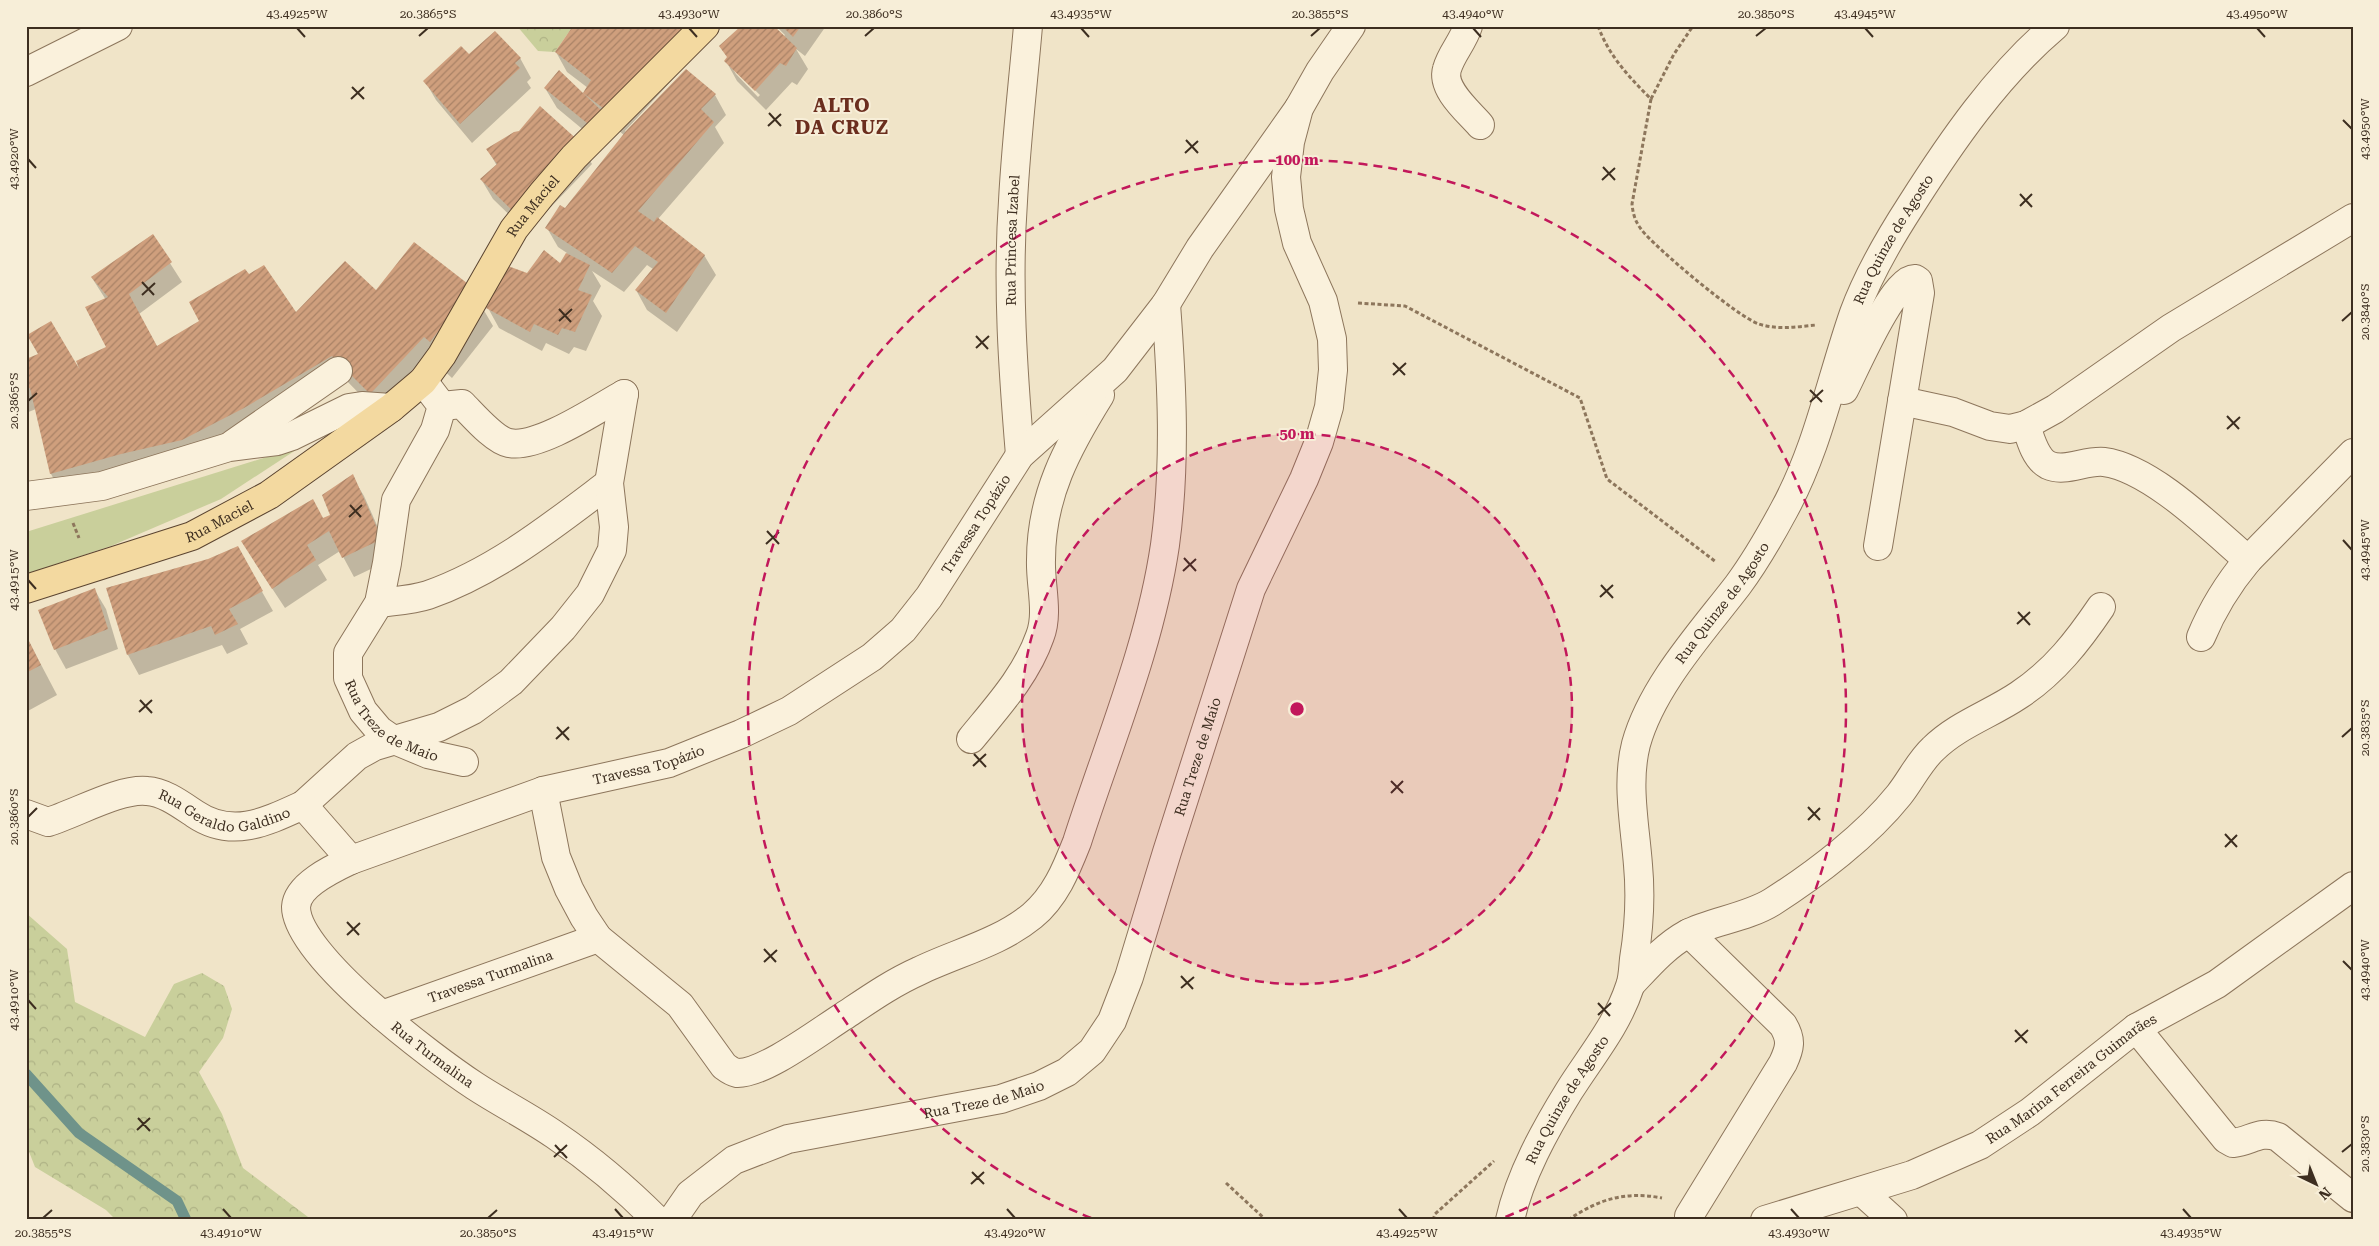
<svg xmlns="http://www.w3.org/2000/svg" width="2379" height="1246" font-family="'Roboto Serif',serif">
<defs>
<pattern id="forest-crowns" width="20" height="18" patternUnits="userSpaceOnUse" patternTransform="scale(1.25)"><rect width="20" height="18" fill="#c9cf9b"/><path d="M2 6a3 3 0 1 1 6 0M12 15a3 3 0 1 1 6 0" fill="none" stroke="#aeb285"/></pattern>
<pattern id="building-hatch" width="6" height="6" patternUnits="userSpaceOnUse" patternTransform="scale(1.25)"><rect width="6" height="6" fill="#cf9f7d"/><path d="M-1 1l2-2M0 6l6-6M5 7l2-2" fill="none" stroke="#a98266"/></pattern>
</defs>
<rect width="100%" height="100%" fill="#f0e4c8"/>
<g fill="url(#forest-crowns)">
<polygon points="517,26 573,26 555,52 538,51"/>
<polygon points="26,913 67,949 75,1002 145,1037 174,984 202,973 224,986 232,1009 223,1038 199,1072 222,1114 243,1168 312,1220 116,1220 106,1210 35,1167 26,1144"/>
</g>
<polygon fill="#c9cf9b" points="302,446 221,499 111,546 26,574 26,532"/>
<g fill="#0003" fill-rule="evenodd">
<polygon points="575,26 722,26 625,131 626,132 715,95 726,115 715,127 724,143 658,219 704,255 716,275 677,332 647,310 636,290 653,269 647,265 624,292 592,271 601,286 593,301 602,316 586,351 574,347 569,354 546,343 542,351 499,328 488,308 527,275 560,265 567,253 558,247 547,228 565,210 624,135 609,123 616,135 604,147 557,108 545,88 583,95 588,88 567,72 556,52"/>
<path d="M776,26H826L805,56L796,49L808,69L797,85L792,82L766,110L737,81L726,61L728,58L721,46L783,37L785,35ZM733,69L760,95L758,97L736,74Z"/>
<polygon points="469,56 520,58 531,78 527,82 531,88 472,143 436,100 425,81"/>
<polygon points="580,144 592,164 527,232 493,199 481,179 497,166 488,150"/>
<polygon points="152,235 182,282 139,314 157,347 379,296 471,288 493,326 452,378 440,367 387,422 343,377 256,427 62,494 51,474 36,409 26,413 26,361 79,371 77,362 107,348 106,300 92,278"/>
<polygon points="352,476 364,496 392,559 354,577 340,551 318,565 327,580 285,608 254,561 332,515"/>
<polygon points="237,548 273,611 240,629 248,644 227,654 222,645 139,675 128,655 107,588 208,560"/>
<polygon points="94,589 106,609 118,649 66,669 55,649"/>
<polygon points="26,636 57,695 26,712"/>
</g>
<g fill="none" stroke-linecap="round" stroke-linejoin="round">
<polyline stroke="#6f938a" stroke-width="11" points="26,1074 79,1133 177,1201 186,1220"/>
</g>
<g fill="url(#building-hatch)">
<polygon points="573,26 692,26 611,114 583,93 605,114 593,128 544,88 559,70 583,93 591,80 555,52"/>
<polygon points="741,26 774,26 797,48 786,66 780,63 755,91 724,61 727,57 719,46"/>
<polygon points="782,26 801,26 793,37"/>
<polygon points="495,31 521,58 515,63 520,68 460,124 423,81 461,46 469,54"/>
<polygon points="686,69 716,94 701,109 714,122 638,211 654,222 657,217 705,255 666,313 635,290 658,262 635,246 612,273 545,228 560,205 565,208 626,131"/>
<polygon points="540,106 581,143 515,213 480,179 497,164 486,149 514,132 519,131"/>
<polygon points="153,234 172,262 129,294 157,346 199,321 189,302 245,269 249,274 264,265 296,312 345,261 376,290 414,242 472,287 430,342 424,337 370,394 332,356 244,408 182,440 121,454 50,474 30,388 26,389 26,359 38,354 27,335 51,321 80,370 76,361 106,347 85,307 108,297 91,277"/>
<polygon points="544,250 560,263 566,253 590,265 578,290 592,295 575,332 562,328 558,335 534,324 530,332 486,308 508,266 527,273"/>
<polygon points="353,474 382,539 342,558 329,531 307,545 316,560 272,589 241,541 313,499 323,518 330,515 322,495"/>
<polygon points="238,546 263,591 229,609 238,624 215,635 211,626 127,655 106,588 208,559"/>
<polygon points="95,588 108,629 54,650 38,610"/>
<polygon points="26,635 41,665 26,673"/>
</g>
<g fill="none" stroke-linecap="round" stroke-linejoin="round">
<g stroke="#8d765c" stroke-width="30">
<g id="minor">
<path d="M1468,26C1463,42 1451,54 1447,69C1441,89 1468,111 1480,125"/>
<polyline points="26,72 118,26"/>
<path id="s1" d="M423,381L442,406L435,430L396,500L387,563L379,603L348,653V678L363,711L379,730L392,739L428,754L464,762"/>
<path d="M1844,390C1854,371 1894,277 1915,279L1918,281L1920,293L1878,546"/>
<polyline points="1902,401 1953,412 1990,426 2010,429 2026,425 2055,409 2171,328 2353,218"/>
<path d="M442,406L462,404C473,415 494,440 509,443C538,449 597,409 624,394"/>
<path d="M2026,425C2030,438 2035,458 2048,465C2065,473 2085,460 2104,462C2151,468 2212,529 2248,560"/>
<polyline points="233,444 338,371"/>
<path id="s2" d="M1020,455C1013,371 1007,286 1013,201C1016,143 1023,84 1028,26"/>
<polyline points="26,496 102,486 229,447 277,441 292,436 349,408 362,406 391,408"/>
<path d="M379,603C394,601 413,600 428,595C496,571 552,526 609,483"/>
<path d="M2201,637C2213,608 2228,584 2248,560L2353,453"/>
<path d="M971,739C997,707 1026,676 1040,636C1049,613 1040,584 1041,560C1041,496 1067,448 1100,395"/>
<path d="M543,791L556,857L569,889L584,917L598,938L680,1005L724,1066C728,1069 732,1072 737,1073C764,1074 820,1031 844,1016C868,1000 892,983 919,971C956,953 999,943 1032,916C1055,897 1066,870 1077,842C1108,745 1150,647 1165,545C1176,464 1172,384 1166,304"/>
<polyline points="303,805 357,756 375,746 439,727 473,710 511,682 563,628 590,594 612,550 614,527 609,483 624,394"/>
<path id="s3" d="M26,814L48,822C75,814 120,788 147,791C164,792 180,804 195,814C232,839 266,822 303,805L351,860L543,791L669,763L741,734L789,711L872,657L903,630L929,597L1020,455L1115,370L1166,304L1200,248L1299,108"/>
<path id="s4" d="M351,860C334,868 297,885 296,907C296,956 434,1059 475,1086C501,1103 529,1117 555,1135C592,1160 625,1188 657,1220"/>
<path d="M1689,933L1783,1025C1792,1040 1790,1048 1783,1063L1689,1216"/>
<path d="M1631,984C1648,966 1665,946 1687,934C1712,921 1746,918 1772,902C1816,874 1867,835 1899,795C1911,780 1919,762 1933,749C1957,725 1991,714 2019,695C2054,672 2078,641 2101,607"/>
<path id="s5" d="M382,1015L598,938"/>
<path d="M2136,1028L2226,1139L2233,1143C2251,1141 2260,1130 2278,1137L2353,1198"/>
<polyline points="1861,1191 1893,1220"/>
<path id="s6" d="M672,1220L690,1194L734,1160L788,1139L1001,1099L1039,1086L1067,1072L1092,1051L1112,1021L1129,977L1167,852L1251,589L1304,479L1319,442L1329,407L1333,370L1332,339L1323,301L1297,243L1289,209L1286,177L1290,142L1299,108L1320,71L1351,26"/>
<path id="s7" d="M1510,1220C1520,1175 1545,1130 1569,1091C1591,1056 1617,1026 1630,986C1633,978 1633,968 1634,959C1639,928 1641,897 1638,865C1635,825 1626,783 1636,744C1652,686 1702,632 1738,585C1755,562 1770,536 1784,510C1818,448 1831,379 1854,313C1868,275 1889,239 1911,205C1951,142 1997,75 2055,26"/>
<path id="s8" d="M1765,1220L1912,1175L1980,1145L2030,1112L2136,1028L2217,984L2353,886"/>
</g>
</g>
<g stroke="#5b4430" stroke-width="30">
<g id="major">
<path id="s9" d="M26,589L192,536L269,495L391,408L423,381L442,355L514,229L542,194L574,157L705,26"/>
</g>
</g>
<g stroke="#8d765c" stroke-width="3" stroke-dasharray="4 2.5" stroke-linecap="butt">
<path d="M1598,26C1609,56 1629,77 1651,99L1632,204C1633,214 1635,221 1641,229C1654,247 1739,318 1759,324C1777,330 1797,327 1816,325"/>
<polyline points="1651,99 1674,54 1693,26"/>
<polyline points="1358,303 1405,306 1580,398 1607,479 1716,562"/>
<polyline points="73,523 79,538"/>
<polyline points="1226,1183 1266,1220"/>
<polyline points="1433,1220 1435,1214 1494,1161"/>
<path d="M1568,1220C1599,1199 1625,1191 1662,1198"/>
</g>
<use href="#minor" stroke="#faf1dc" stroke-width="28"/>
<use href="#major" stroke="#f3d9a0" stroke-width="28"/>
</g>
<path fill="none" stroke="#3d2e20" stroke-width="2" d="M297,28L305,37M689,28L697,37M1081,28L1089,37M1473,28L1481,37M1865,28L1873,37M2257,28L2265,37M419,36L428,28M865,36L874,28M1311,36L1320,28M1756,36L1766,28M352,87L364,99M351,99L364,87M769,113L781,126M2343,120L2352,129M768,126L781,114M1186,140L1198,153M1185,153L1198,141M28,159L36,168M1603,167L1615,180M1602,180L1615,168M2020,194L2032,207M2020,206L2032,194M142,282L154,295M142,295L155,283M559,309L571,322M559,321L572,309M2342,321L2352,312M976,336L988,349M976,348L989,336M1393,363L1405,375M1393,375L1406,363M1810,390L1822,402M28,401L37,393M1810,402L1823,390M2227,416L2239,429M2227,429L2240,417M350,505L361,517M349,517L362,505M767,531L779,544M2343,540L2352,550M766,544L779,532M1184,558L1196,571M1183,571L1196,559M28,580L36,589M1601,585L1613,598M1600,597L1613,585M2018,612L2030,625M2017,624L2030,612M140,700L152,713M139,712L152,700M557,727L569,740M2342,737L2352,728M556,739L569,727M974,754L986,767M973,766L986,754M1391,781L1403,793M1391,793L1403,781M1808,807L1820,820M28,817L37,808M1808,820L1820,808M2225,834L2237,847M2225,847L2237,835M347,922L359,935M347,935L360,923M764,949L776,962M2343,961L2352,970M764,962L777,950M1181,976L1193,989M1181,988L1194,977M28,1000L36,1009M1598,1003L1610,1016M1598,1015L1611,1003M2015,1030L2027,1043M2015,1042L2028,1030M138,1118L150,1131M137,1130L150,1118M555,1145L567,1158M2342,1152L2352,1144M554,1157L567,1145M972,1172L984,1184M971,1184L984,1172M223,1209L231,1218M615,1209L623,1218M1007,1209L1015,1218M1399,1209L1407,1218M1791,1209L1799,1218M2183,1209L2191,1218M43,1218L52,1210M488,1218L497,1210"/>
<circle cx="1297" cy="709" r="275" fill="#c2185b" fill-opacity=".12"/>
<g fill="none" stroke="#c2185b" stroke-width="2.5" stroke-dasharray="9 6">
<circle cx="1297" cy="709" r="275"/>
<path d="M1091 1218A549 549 0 1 1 1503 1218"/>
</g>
<g text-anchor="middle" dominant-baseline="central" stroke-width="4" stroke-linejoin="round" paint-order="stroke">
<g font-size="14" fill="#3d2e20" stroke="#f7eed8">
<text stroke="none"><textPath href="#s9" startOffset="660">Rua Maciel</textPath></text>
<text stroke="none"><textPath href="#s7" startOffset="1079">Rua Quinze de Agosto</textPath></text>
<text stroke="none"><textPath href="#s2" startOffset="215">Rua Princesa Izabel</textPath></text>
<text stroke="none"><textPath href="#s9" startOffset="205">Rua Maciel</textPath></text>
<text stroke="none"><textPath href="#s3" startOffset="1102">Travessa Topázio</textPath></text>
<text stroke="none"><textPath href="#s7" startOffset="674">Rua Quinze de Agosto</textPath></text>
<text stroke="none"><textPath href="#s1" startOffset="389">Rua Treze de Maio</textPath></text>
<text stroke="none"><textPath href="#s6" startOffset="780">Rua Treze de Maio</textPath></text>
<text stroke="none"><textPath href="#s3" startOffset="682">Travessa Topázio</textPath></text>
<text stroke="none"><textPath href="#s3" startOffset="211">Rua Geraldo Galdino</textPath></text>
<text stroke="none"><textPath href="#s5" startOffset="115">Travessa Turmalina</textPath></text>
<text stroke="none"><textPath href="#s4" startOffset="280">Rua Turmalina</textPath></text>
<text stroke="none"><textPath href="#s8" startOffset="341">Rua Marina Ferreira Guimarães</textPath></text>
<text stroke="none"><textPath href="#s6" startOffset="345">Rua Treze de Maio</textPath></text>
<text stroke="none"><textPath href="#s7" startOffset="134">Rua Quinze de Agosto</textPath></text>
</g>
<g font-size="19" font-weight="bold" letter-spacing="1" fill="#6b2e1e" stroke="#f7eed8">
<text x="842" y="105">ALTO<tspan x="842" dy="22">DA CRUZ</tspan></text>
</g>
</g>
<circle cx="1297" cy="709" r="8" fill="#c2185b" stroke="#f7eed8" stroke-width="2.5"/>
<g font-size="15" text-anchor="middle" font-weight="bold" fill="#c2185b" stroke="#f7eed8" stroke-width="4" stroke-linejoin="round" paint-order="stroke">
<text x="1297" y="165">100 m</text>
<text x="1297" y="439">50 m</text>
</g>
<rect width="2379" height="1246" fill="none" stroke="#f7eed8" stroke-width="55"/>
<g transform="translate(2316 1184) rotate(137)" stroke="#f7eed8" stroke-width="4" paint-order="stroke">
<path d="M0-4L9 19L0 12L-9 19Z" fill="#3d2e20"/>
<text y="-8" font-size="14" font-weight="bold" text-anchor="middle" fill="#3d2e20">N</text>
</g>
<rect x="28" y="28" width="2324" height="1190" fill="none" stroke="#3d2e20" stroke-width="2"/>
<g font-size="12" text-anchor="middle" fill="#3d2e20">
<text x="297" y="18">43.4925°W</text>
<text x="428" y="18">20.3865°S</text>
<text x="689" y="18">43.4930°W</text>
<text x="874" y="18">20.3860°S</text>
<text x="1081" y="18">43.4935°W</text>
<text x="1320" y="18">20.3855°S</text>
<text x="1473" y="18">43.4940°W</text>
<text x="1766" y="18">20.3850°S</text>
<text x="1865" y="18">43.4945°W</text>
<text x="2257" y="18">43.4950°W</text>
<text transform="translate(2365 129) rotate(-90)" y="4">43.4950°W</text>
<text transform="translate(14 159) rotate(-90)" y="4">43.4920°W</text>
<text transform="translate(2365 312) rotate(-90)" y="4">20.3840°S</text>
<text transform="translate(14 401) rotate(-90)" y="4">20.3865°S</text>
<text transform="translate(2365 550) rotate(-90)" y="4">43.4945°W</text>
<text transform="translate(14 580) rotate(-90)" y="4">43.4915°W</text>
<text transform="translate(2365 728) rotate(-90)" y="4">20.3835°S</text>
<text transform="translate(14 817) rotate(-90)" y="4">20.3860°S</text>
<text transform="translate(2365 970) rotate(-90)" y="4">43.4940°W</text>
<text transform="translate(14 1000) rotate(-90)" y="4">43.4910°W</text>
<text transform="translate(2365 1144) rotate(-90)" y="4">20.3830°S</text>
<text x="43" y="1237">20.3855°S</text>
<text x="231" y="1237">43.4910°W</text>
<text x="488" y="1237">20.3850°S</text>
<text x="623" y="1237">43.4915°W</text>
<text x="1015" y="1237">43.4920°W</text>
<text x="1407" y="1237">43.4925°W</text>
<text x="1799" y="1237">43.4930°W</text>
<text x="2191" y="1237">43.4935°W</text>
</g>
</svg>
